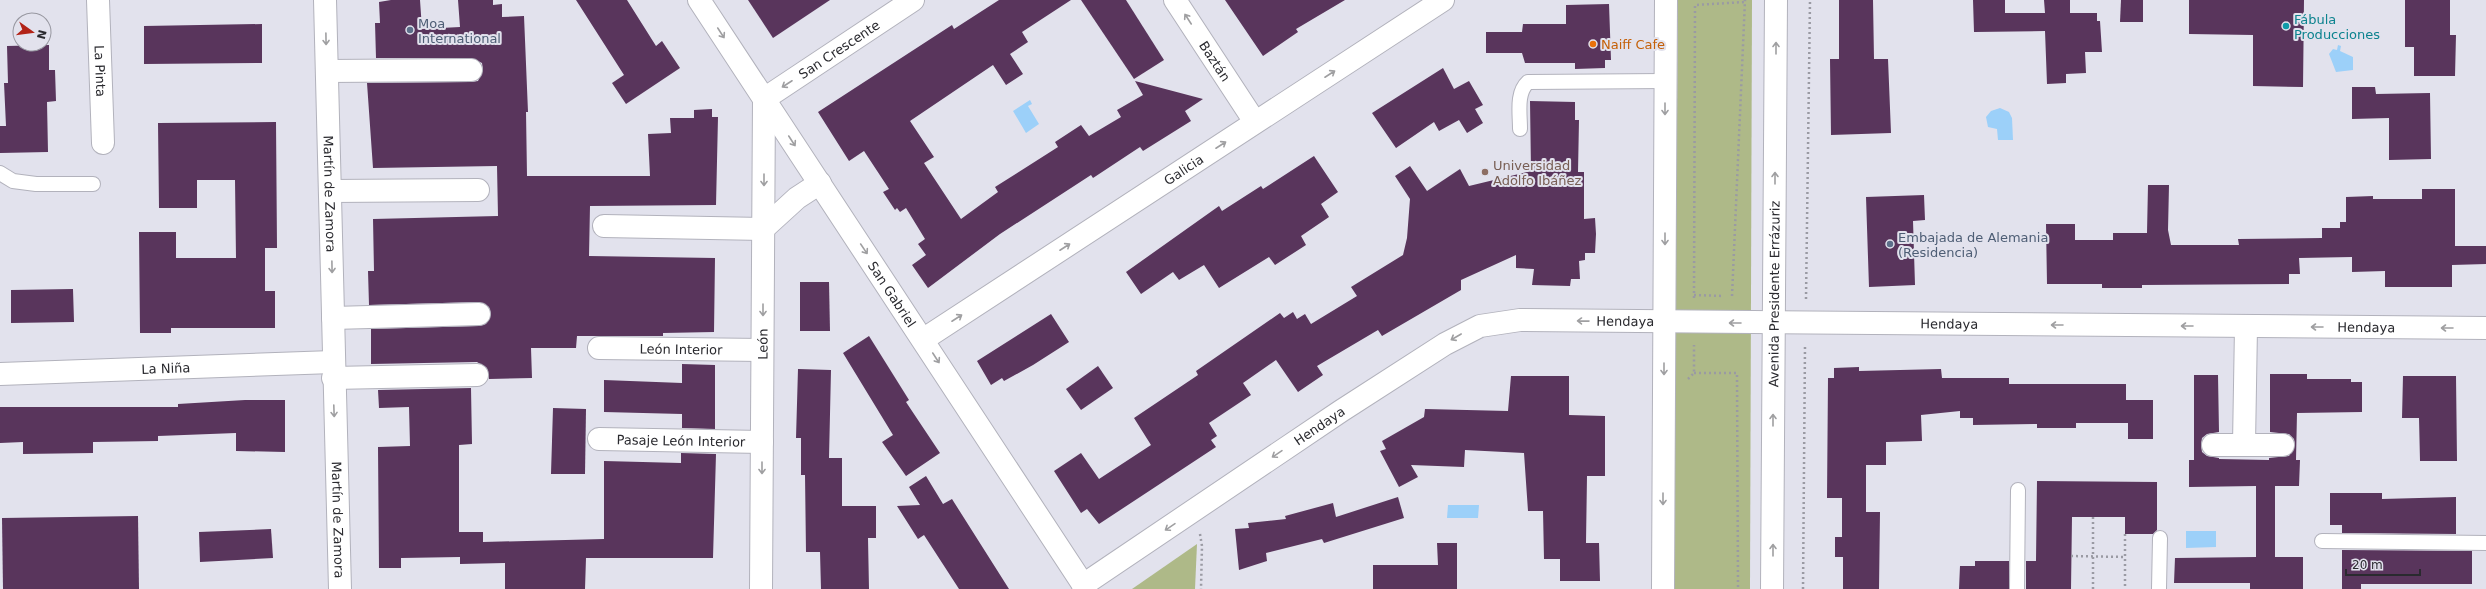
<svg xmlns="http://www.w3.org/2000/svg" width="2486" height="589" font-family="'DejaVu Sans',sans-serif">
<rect width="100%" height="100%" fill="#e2e2ed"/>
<g fill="#aeb988">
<polygon points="1678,0 1752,0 1750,589 1673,589"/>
<polygon points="1197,544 1195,589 1132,589"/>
</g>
<g fill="#9cd0f9">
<polygon points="2338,45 2341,46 2340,51 2353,57 2353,70 2336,72 2329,54 2333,49 2337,50"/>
<polygon points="1030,100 1032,104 1028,106 1039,124 1026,133 1013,111"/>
<polygon points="2000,108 2009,112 2012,118 2013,140 1998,140 1997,129 1988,127 1986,117 1991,111"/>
<polygon points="1448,505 1479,505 1478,518 1447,518"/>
<polygon points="2186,531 2216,531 2216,547 2186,548"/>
</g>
<g fill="#59355c">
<polygon points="391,0 420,0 422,29 460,27 458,0 493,0 493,5 502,4 502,17 524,16 528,112 526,112 527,176 650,176 648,134 671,133 670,118 694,118 694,110 712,109 712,117 718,117 716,205 590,206 589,256 715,258 714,332 663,333 663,336 577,336 576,348 531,348 532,378 489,379 487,368 477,362 371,364 371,329 479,326 486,324 491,314 489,307 479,302 369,305 368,271 374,271 373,219 498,216 497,166 373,168 367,83 471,82 478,81 483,70 482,63 471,58 376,58 375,23 380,23 379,2"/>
<polygon points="576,0 627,0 656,46 662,41 680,68 626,104 612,83 624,75"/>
<polygon points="748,0 830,0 773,38"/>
<polygon points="999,0 1071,0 1022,32 1028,42 1010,54 1023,74 1006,85 993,65 910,121 934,157 924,163 961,219 998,192 995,187 1058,147 1055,142 1081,125 1089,136 1121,117 1117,110 1143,95 1135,81 1203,99 1185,111 1191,121 1143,151 1140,147 1093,178 1091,175 1000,234 928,288 912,265 926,255 918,244 925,239 906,208 900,212 897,208 895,210 883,192 889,189 864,151 849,161 818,112 952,25 954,29"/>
<polygon points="1081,0 1126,0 1164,60 1134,79"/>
<polygon points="1225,0 1345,0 1296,29 1298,32 1263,56"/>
<polygon points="1839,0 1873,0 1874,59 1888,59 1891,133 1831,135 1830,59 1839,59"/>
<polygon points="1973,0 2005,0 2005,13 2045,13 2044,0 2070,0 2070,13 2097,13 2097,21 2100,21 2102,52 2085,52 2086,73 2066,74 2066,83 2047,84 2045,31 1974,32"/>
<polygon points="2121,0 2143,0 2143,22 2120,22"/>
<polygon points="2189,0 2304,0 2303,87 2253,86 2253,35 2189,34"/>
<polygon points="2405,0 2450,0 2450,35 2456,35 2455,76 2414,76 2414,47 2405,47"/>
<polygon points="1609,4 1611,60 1605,60 1605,68 1575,69 1575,63 1525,63 1522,53 1486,53 1486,32 1522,32 1523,24 1566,24 1566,5"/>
<polygon points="262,24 262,63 144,64 144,26"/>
<polygon points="49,45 49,70 55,70 56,101 47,102 48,152 0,153 0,126 6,126 4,83 8,83 7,46"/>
<polygon points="1443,68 1454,89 1469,81 1483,105 1475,109 1483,123 1467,133 1459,120 1439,131 1434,122 1396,148 1372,113"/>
<polygon points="2352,87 2375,87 2376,94 2430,93 2431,159 2389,160 2389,118 2352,119"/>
<polygon points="1530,101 1575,102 1575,120 1579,120 1578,172 1584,172 1584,219 1595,218 1596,234 1595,253 1585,253 1585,260 1579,261 1580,279 1571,279 1570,286 1532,285 1534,269 1516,268 1516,255 1461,280 1461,290 1382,336 1378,330 1317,366 1323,375 1298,392 1276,360 1243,383 1251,395 1209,423 1217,436 1211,440 1216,447 1099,524 1087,509 1081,513 1054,471 1081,453 1099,479 1151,445 1134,418 1198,375 1196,371 1280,313 1284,318 1293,312 1297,319 1305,314 1311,324 1357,296 1351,287 1403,255 1407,238 1410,199 1395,176 1410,166 1427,191 1460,169 1469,186 1531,171"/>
<polygon points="276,122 277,248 265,248 265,291 275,291 275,328 171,328 171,333 140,333 139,232 176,232 176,258 236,258 235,180 197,180 197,208 159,208 158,123"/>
<polygon points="1314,156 1338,192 1321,204 1329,217 1301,236 1306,245 1275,265 1269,257 1219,288 1204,265 1179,280 1173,272 1141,294 1126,272 1219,206 1222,211 1261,186 1263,189"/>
<polygon points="2148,185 2169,185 2168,230 2171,245 2239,245 2238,239 2322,238 2322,228 2340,228 2340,222 2346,222 2346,197 2373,196 2373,199 2422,199 2422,189 2455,189 2455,246 2486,246 2486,264 2452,265 2452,287 2385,287 2385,271 2352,272 2352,257 2299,258 2300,274 2289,274 2289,284 2142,285 2142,288 2102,288 2102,284 2047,284 2046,224 2075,224 2075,240 2113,240 2113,233 2147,233"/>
<polygon points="1924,195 1925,220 1913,221 1915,285 1869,287 1866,197"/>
<polygon points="800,282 829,282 830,331 800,331"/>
<polygon points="73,289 74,322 11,323 11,290"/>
<polygon points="1051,314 1069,342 1033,365 1004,381 1002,378 991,385 977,361"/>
<polygon points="869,336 909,400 906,402 940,453 906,476 882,442 893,435 843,353"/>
<polygon points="682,364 715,365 715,429 682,428 682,414 604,412 604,380 682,383"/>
<polygon points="1098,366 1113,388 1081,410 1066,389"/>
<polygon points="1859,367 1859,371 1941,369 1942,378 2009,378 2009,384 2126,384 2126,400 2153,400 2153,439 2128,439 2128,423 2076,423 2076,428 2037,428 2037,424 1973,425 1973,418 1960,418 1960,411 1921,415 1922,441 1886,442 1886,465 1866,465 1866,512 1880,512 1879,589 1843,589 1843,557 1835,557 1835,537 1842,537 1842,498 1827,498 1828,378 1834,378 1834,368"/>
<polygon points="798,369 831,370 829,458 842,458 842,506 876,506 876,538 868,538 869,589 821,589 820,552 806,552 805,475 801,475 801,438 796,438"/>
<polygon points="2270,374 2307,374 2307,379 2351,379 2351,382 2362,382 2362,412 2297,413 2296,460 2300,460 2299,486 2275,486 2275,557 2303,557 2303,589 2250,589 2250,583 2174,583 2175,558 2256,557 2256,486 2189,487 2189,460 2194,460 2194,375 2218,375 2219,432 2207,434 2202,438 2201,445 2202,452 2207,456 2219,458 2219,459 2269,460 2269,458 2289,456 2295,445 2294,439 2289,434 2270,432"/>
<polygon points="1511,376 1569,376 1569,415 1605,416 1605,476 1587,476 1586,543 1599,543 1600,581 1560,581 1560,559 1544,559 1543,511 1528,511 1524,453 1465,450 1464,467 1411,465 1418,477 1399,487 1380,451 1386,449 1382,441 1424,417 1425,409 1508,411"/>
<polygon points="2403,376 2456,376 2457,461 2420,461 2419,418 2402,418"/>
<polygon points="471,388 472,444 459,445 459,532 483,532 483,542 604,539 604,461 681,463 681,453 716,454 713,558 586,558 585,589 505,589 505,563 460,564 460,557 401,558 401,568 379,568 378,447 410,446 409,407 379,408 378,390"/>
<polygon points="245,400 285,400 285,452 236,451 236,433 158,436 158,441 93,442 93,453 23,454 23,442 0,443 0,407 178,407 178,404"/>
<polygon points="553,408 586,409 585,474 551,474"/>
<polygon points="926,476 943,504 952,499 1009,589 959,589 924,535 918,539 897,506 920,505 909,487"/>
<polygon points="2037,481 2157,482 2157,530 2153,534 2125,534 2125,517 2072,517 2071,589 2026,589 2026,561 2036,561"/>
<polygon points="2330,493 2382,493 2382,499 2456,497 2456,534 2342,533 2342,525 2330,525"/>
<polygon points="1398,497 1404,518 1324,543 1322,539 1266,553 1267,561 1239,570 1235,529 1249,528 1248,523 1286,519 1285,516 1333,503 1336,517"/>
<polygon points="138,516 139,589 3,589 2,518"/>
<polygon points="271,529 273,558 200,562 199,532"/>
<polygon points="1437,543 1457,543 1457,589 1373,589 1373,565 1438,565"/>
<polygon points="2342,550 2472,551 2472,584 2361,584 2361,589 2342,589"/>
<polygon points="1975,561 2009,561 2009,589 1959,589 1960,566 1975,566"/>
</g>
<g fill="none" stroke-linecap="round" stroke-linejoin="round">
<g stroke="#b2b2bc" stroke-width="16">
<g id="lane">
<path d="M1520,129C1520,113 1516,93 1528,82L1665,81"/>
<polyline points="0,173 13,181 36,184 93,184"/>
<polyline points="2322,541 2486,543"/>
<polyline points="2017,589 2018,490"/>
<polyline points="2159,589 2160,538"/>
</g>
</g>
<g stroke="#b2b2bc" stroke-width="24">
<g id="street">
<path id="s1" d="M98,0L103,143"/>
<path id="s2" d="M1175,0L1255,122"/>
<polyline points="327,71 471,70"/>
<polyline points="330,191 478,190"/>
<polyline points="604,226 763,229 797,198 820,183"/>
<polyline points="333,318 479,314"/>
<path id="s3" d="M924,339L1443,0"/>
<path id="s4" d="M599,348L762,350"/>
<path id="s5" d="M0,374L333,362"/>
<polyline points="333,378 477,375"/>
<path id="s6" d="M599,439L762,442"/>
<polyline points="2244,444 2246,327"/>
<polyline points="2213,445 2283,445"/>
<path id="s7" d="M1083,585L1341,411L1445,344L1480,326L1520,320L2486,328"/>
<path id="s8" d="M761,589L764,99L913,0"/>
</g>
</g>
<g stroke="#b2b2bc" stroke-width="24">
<g id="secondary">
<path id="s9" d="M325,0L340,589"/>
<path id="s10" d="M699,0L1086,589"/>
<polyline points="1663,589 1666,0"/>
<path id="s11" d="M1772,589L1776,0"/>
</g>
</g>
<g stroke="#9a9aa3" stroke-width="2.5" stroke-dasharray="2 3" stroke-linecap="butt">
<polyline points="1694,295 1723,296"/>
<polyline points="1732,296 1745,0"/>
<polyline points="1694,298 1695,5 1745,2"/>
<polyline points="1806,299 1810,0"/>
<polyline points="1694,373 1737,373 1738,589"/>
<polyline points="1688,379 1694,373 1694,345"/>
<polyline points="2093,517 2093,589"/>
<polyline points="1200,534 1202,546 1201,589"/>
<polyline points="2125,534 2125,589"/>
<polyline points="2071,556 2125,557"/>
<polyline points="1803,589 1805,346"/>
</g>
<use href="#lane" stroke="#fff" stroke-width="14"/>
<use href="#street" stroke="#fff" stroke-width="22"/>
<use href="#secondary" stroke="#fff" stroke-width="22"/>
</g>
<defs><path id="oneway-shaft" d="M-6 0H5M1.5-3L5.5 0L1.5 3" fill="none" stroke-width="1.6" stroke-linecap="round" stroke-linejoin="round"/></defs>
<g stroke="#9f9fa1">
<use href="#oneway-shaft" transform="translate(1188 19) rotate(-123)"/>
<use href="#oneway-shaft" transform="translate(721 33) rotate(57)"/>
<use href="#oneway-shaft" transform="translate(326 39) rotate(89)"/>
<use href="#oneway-shaft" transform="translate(1776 48) rotate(-90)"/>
<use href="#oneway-shaft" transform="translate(1330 74) rotate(-33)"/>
<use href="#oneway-shaft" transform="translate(787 84) rotate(147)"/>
<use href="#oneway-shaft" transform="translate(1665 109) rotate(90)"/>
<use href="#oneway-shaft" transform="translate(792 141) rotate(57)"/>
<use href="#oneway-shaft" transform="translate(1221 145) rotate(-33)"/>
<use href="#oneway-shaft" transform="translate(1775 178) rotate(-90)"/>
<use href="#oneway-shaft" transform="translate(764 180) rotate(90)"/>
<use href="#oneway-shaft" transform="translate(1665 239) rotate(90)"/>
<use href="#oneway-shaft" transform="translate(1065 247) rotate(-33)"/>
<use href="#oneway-shaft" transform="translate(864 249) rotate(56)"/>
<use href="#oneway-shaft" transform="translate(332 267) rotate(89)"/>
<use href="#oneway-shaft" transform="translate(763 310) rotate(90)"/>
<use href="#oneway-shaft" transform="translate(957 318) rotate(-33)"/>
<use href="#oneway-shaft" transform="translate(1583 321) rotate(-179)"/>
<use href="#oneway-shaft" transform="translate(1735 323) rotate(-180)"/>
<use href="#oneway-shaft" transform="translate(2057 325) rotate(-180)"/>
<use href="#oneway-shaft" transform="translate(2187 326) rotate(-180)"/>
<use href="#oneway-shaft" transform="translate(2317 327) rotate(-180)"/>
<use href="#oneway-shaft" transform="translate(2447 328) rotate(-180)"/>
<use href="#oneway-shaft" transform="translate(1456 337) rotate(150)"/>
<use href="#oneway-shaft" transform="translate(936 358) rotate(57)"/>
<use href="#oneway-shaft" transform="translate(1664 369) rotate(90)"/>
<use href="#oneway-shaft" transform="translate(334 411) rotate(88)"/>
<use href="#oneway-shaft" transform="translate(1773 420) rotate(-90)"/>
<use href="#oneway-shaft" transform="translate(1277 454) rotate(146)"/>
<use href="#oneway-shaft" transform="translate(762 468) rotate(90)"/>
<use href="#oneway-shaft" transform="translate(1663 499) rotate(90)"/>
<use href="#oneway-shaft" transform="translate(1170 527) rotate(146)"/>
<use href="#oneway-shaft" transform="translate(1773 550) rotate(-90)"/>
</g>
<circle fill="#0f9aa8" stroke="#e2e2ed" stroke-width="1.5" cx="2286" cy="26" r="4"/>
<g fill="#5c6f8a" stroke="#e2e2ed" stroke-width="1.5">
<circle cx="410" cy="30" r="4"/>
<circle cx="1890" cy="244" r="4"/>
</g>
<circle fill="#e8710a" stroke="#e2e2ed" stroke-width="1.5" cx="1593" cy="44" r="4"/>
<circle fill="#8d6e63" stroke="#e2e2ed" stroke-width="1.5" cx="1485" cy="172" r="4"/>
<g text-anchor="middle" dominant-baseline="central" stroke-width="4" stroke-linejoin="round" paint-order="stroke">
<g font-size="13" fill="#0d838f" stroke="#e2e2ed" text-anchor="start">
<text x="2294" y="19">Fábula<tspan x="2294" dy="15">Producciones</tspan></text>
</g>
<g font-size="13" fill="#4e5e75" stroke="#e2e2ed" text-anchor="start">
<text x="418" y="23">Moa<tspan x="418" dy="15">International</tspan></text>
<text x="1898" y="237">Embajada de Alemania<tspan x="1898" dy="15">(Residencia)</tspan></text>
</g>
<g font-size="13" fill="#c56008" stroke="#e2e2ed" text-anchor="start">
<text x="1601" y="44">Naiff Cafe</text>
</g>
<g font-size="13" fill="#2a2a2f" stroke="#e2e2ed">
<text stroke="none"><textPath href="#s8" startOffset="580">San Crescente</textPath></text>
<text stroke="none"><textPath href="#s2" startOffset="73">Baztán</textPath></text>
<text stroke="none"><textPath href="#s1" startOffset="71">La Pinta</textPath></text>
<text stroke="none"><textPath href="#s3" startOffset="310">Galicia</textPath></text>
<text stroke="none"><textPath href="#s9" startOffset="194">Martín de Zamora</textPath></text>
<text stroke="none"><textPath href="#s10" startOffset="352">San Gabriel</textPath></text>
<text stroke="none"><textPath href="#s11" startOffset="295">Avenida Presidente Errázuriz</textPath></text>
<text stroke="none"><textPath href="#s7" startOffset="620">Hendaya</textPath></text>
<text stroke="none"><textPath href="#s7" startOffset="944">Hendaya</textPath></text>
<text stroke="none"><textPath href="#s7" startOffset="1361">Hendaya</textPath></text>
<text stroke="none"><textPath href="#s8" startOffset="245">León</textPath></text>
<text stroke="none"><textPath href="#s4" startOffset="82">León Interior</textPath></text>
<text stroke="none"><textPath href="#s5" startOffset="166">La Niña</textPath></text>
<text stroke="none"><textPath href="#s7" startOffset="285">Hendaya</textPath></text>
<text stroke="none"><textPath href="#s6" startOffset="82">Pasaje León Interior</textPath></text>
<text stroke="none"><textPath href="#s9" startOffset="520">Martín de Zamora</textPath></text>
</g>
<g font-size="13" fill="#785e54" stroke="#e2e2ed" text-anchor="start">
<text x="1493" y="165">Universidad<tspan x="1493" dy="15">Adolfo Ibáñez</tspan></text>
</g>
</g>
<g transform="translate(32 32) rotate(104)"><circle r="19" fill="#e2e2ed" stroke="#9898a1"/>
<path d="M0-3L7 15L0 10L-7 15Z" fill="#b22317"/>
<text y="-6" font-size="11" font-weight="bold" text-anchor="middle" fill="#2a2a2f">N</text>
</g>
<path d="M2346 569v6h74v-6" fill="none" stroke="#2a2a2f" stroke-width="2"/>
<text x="2352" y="569" font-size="12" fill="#2a2a2f" stroke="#e2e2ed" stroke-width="3" paint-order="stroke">20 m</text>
</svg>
